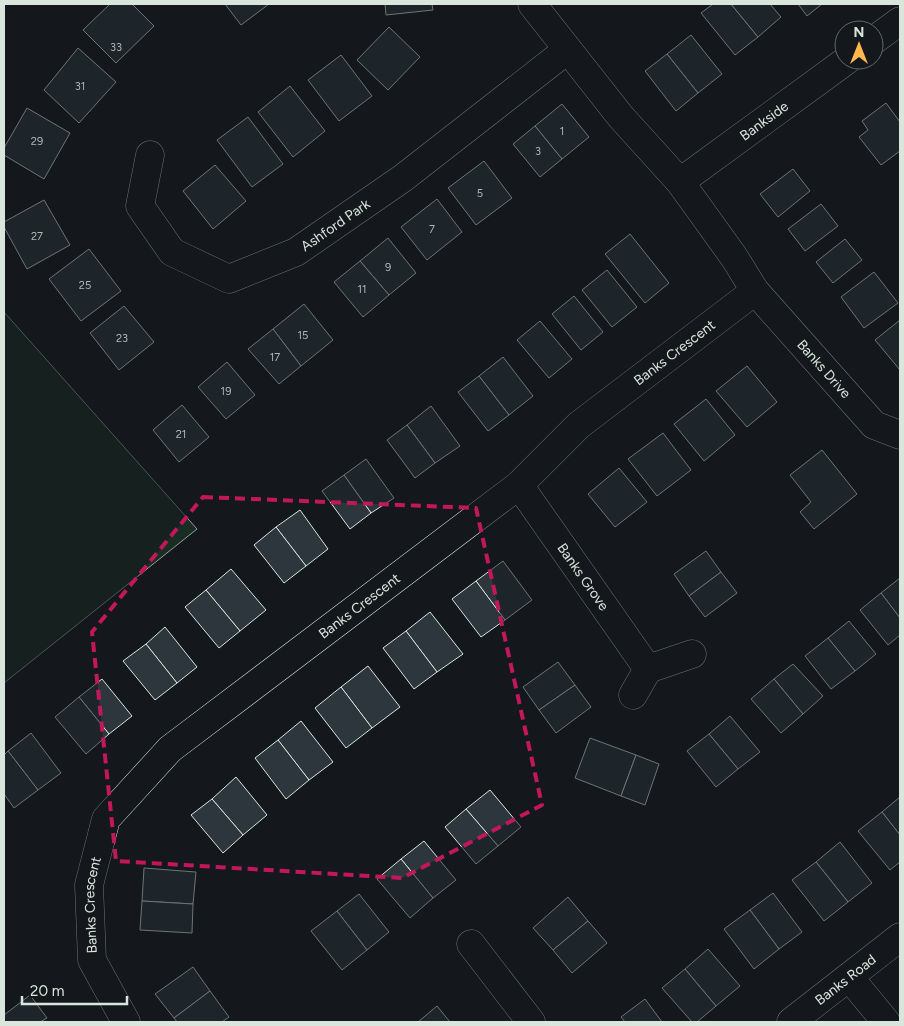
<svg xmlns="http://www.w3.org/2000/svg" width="904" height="1026" font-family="Figtree,sans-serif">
<rect width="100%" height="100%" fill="#14181c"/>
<polygon fill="#1a2d24" stroke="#939e99" points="4,312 197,529 4,683"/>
<g fill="#2c363c" stroke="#d8e6dc">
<polygon points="110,4 132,4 154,26 116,63 83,30"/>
<polygon points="225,4 269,4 241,25"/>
<polygon points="385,4 432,4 433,10 386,15"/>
<polygon points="713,4 731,4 758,37 735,55 701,13"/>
<polygon points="731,4 770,4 781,17 758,37"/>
<polygon points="798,4 822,4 807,16"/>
<polygon points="389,27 420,57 388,90 357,60"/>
<polygon points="691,35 722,74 698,93 667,54"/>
<polygon points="78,48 116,82 79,123 44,90"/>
<polygon points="667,54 698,93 676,111 645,71"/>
<polygon points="341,55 372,96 339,121 308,80"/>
<polygon points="290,86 325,131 293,157 258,112"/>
<polygon points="886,103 900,122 900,151 881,165 859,137 868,130 862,121"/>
<polygon points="562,104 589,137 562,159 535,126"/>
<polygon points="27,108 70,133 44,179 4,155 4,148"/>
<polygon points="248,117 283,164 252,187 217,140"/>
<polygon points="535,126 562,159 540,177 513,144"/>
<polygon points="484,161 512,198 476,225 448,188"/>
<polygon points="215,165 246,201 213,229 183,191"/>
<polygon points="793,169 810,191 778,217 760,194"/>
<polygon points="437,199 462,232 427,260 401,227"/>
<polygon points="44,200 70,245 27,269 4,227 4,222"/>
<polygon points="821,204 838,226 805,251 788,229"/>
<polygon points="630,234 669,283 645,303 605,254"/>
<polygon points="388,238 416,273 389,295 360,261"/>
<polygon points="845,239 862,260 833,283 816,262"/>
<polygon points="89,249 121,291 81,321 49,279"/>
<polygon points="360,261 389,295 363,317 334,282"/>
<polygon points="607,270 637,307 612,327 582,290"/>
<polygon points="874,272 898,303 864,328 841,297"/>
<polygon points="574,296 603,332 581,350 552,314"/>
<polygon points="304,304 333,340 301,366 273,329"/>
<polygon points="124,306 154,342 119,370 90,333"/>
<polygon points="900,320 900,370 875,340"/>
<polygon points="540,321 572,359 549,378 517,340"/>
<polygon points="273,329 301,366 279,384 248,349"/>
<polygon points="503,357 533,396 509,415 479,376"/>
<polygon points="227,362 255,395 226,419 198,387"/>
<polygon points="747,366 777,402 747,427 716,391"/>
<polygon points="479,376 509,415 488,431 458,392"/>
<polygon points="706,399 735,435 704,461 674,424"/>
<polygon points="182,405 209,437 179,462 153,430"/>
<polygon points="431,406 460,446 435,463 407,425"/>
<polygon points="407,425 435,463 415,478 387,440"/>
<polygon points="663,433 691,470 657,496 628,459"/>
<polygon points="822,450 857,494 814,529 800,512 811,502 790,475"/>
<polygon points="366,459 394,498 371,513 344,475"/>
<polygon points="619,468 647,502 615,527 588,494"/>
<polygon points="344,475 371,513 350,529 322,491"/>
<polygon points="300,510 328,549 306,566 276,527"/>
<polygon points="276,527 306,566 284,583 254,545"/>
<polygon points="706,551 721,572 689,596 674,574"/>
<polygon points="503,561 532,600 505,620 476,581"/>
<polygon points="231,569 266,610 240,631 206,590"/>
<polygon points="721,572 737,593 705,617 689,596"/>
<polygon points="900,578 900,618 881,593"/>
<polygon points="476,581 505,620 481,637 452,599"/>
<polygon points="206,590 240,631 219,648 185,607"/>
<polygon points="881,593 900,618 900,635 888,645 860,610"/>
<polygon points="430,612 463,654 437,672 406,631"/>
<polygon points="849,621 876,654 855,671 828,638"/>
<polygon points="165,627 197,667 177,683 146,644"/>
<polygon points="406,631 437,672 414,689 383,648"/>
<polygon points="828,638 855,671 831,689 805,656"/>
<polygon points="146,644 177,683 155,700 123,661"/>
<polygon points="558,662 575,685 539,710 523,687"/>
<polygon points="793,664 823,696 803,714 774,679"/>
<polygon points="368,666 400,707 372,728 341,687"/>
<polygon points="102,679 132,716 109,734 79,697"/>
<polygon points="774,679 803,714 781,733 751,699"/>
<polygon points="575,685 591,707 556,733 539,710"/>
<polygon points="341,687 372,728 346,748 315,708"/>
<polygon points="79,697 109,734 86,754 55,717"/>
<polygon points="730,716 760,752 738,769 709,734"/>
<polygon points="301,721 333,762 309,780 278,740"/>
<polygon points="31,733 61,773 38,790 8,751"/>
<polygon points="709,734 738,769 716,787 687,751"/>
<polygon points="590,738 636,755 621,796 575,778"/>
<polygon points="278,740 309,780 286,799 255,758"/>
<polygon points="8,751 38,790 14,808 4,794 4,755"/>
<polygon points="636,755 659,764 645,805 621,796"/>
<polygon points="236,777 267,815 243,835 212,799"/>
<polygon points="490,790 521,827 498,846 466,809"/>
<polygon points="900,797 900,835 882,812"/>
<polygon points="212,799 243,835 223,853 191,815"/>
<polygon points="466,809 498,846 476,864 445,827"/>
<polygon points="882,812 900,835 900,862 890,870 858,831"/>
<polygon points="424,841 456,880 433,898 401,859"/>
<polygon points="840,842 872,883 848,902 816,862"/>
<polygon points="401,859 433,898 410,918 377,879"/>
<polygon points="816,862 848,902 824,921 792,880"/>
<polygon points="144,868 196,872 193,904 142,901"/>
<polygon points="773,893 802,932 779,949 750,910"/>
<polygon points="359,894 389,932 367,950 337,911"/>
<polygon points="568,897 588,921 553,950 533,928"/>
<polygon points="142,901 193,904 192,933 140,930"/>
<polygon points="750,910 779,949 754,969 724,929"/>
<polygon points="337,911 367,950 342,970 311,931"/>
<polygon points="588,921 607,943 572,973 553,950"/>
<polygon points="708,949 740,986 716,1006 685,969"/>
<polygon points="193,967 210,991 174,1018 155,994"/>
<polygon points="685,969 716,1006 697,1022 692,1022 662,988"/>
<polygon points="210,991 229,1017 222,1022 177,1022 174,1018"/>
<polygon points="30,995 47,1018 40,1022 4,1022 4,1015"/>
<polygon points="645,999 662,1022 625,1022 621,1017"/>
<polygon points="437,1006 450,1022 418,1022"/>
</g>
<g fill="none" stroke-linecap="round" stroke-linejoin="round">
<g stroke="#d8e6dc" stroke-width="29">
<g id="street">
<polyline points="874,40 900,21"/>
<path id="s1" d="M150,155L140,206L172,252L229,279L296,252L403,178L567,50"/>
<path id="s2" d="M680,182L847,60"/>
<path id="s3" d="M755,291L874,425L900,435"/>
<path id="s4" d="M519,485L648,669L692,654"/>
<polyline points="633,695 648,669"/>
<polyline points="471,944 531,1022"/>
<polyline points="849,977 886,1022"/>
<path id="s5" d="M126,1022L92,960L89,885L106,819L170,749L519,485L579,425L755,291L734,257L680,182L621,117L532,4"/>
<path id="s6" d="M791,1022L900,937"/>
</g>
</g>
<use href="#street" stroke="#14181c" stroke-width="28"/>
</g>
<path d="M0 0H904V1026H0ZM203,497L476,508L542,805L402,878L116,861L92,632Z" fill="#14181c" fill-opacity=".55" fill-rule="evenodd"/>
<path fill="none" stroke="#c2185b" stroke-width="4" stroke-dasharray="10 6" stroke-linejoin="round" d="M203,497L476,508L542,805L402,878L116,861L92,632Z"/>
<g text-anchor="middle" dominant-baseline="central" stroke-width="4" stroke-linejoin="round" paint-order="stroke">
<g font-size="11" fill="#adbab4">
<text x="116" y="47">33</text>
<text x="80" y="86">31</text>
<text x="562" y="131">1</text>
<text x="37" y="141">29</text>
<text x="538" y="151">3</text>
<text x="480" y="193">5</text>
<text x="432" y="229">7</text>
<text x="37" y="236">27</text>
<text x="388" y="267">9</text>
<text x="85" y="285">25</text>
<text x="362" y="289">11</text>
<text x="303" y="335">15</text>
<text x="122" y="338">23</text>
<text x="275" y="357">17</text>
<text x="226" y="391">19</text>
<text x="181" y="434">21</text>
</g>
<g font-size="14" fill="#d8e6dc" stroke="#14181c">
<text stroke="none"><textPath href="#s2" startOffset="104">Bankside</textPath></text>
<text stroke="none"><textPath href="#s1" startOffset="291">Ashford Park</textPath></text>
<text stroke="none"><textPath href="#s5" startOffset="951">Banks Crescent</textPath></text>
<text stroke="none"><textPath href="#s3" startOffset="104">Banks Drive</textPath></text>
<text stroke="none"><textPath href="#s4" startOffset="112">Banks Grove</textPath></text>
<text stroke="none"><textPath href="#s5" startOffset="546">Banks Crescent</textPath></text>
<text stroke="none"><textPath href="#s5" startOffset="126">Banks Crescent</textPath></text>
<text stroke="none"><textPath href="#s6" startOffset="69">Banks Road</textPath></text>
</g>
</g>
<rect width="904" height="1026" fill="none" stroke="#d8e6dc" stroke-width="10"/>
<g transform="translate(859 45)"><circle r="24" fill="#14181c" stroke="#626a69"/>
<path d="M0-4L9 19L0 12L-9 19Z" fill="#ffb74d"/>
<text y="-8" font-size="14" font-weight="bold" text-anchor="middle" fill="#d8e6dc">N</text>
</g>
<path d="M22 996v8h105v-8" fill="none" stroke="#d8e6dc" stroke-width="2.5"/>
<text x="30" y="996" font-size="15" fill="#d8e6dc" stroke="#14181c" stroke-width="4" paint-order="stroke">20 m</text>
</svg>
